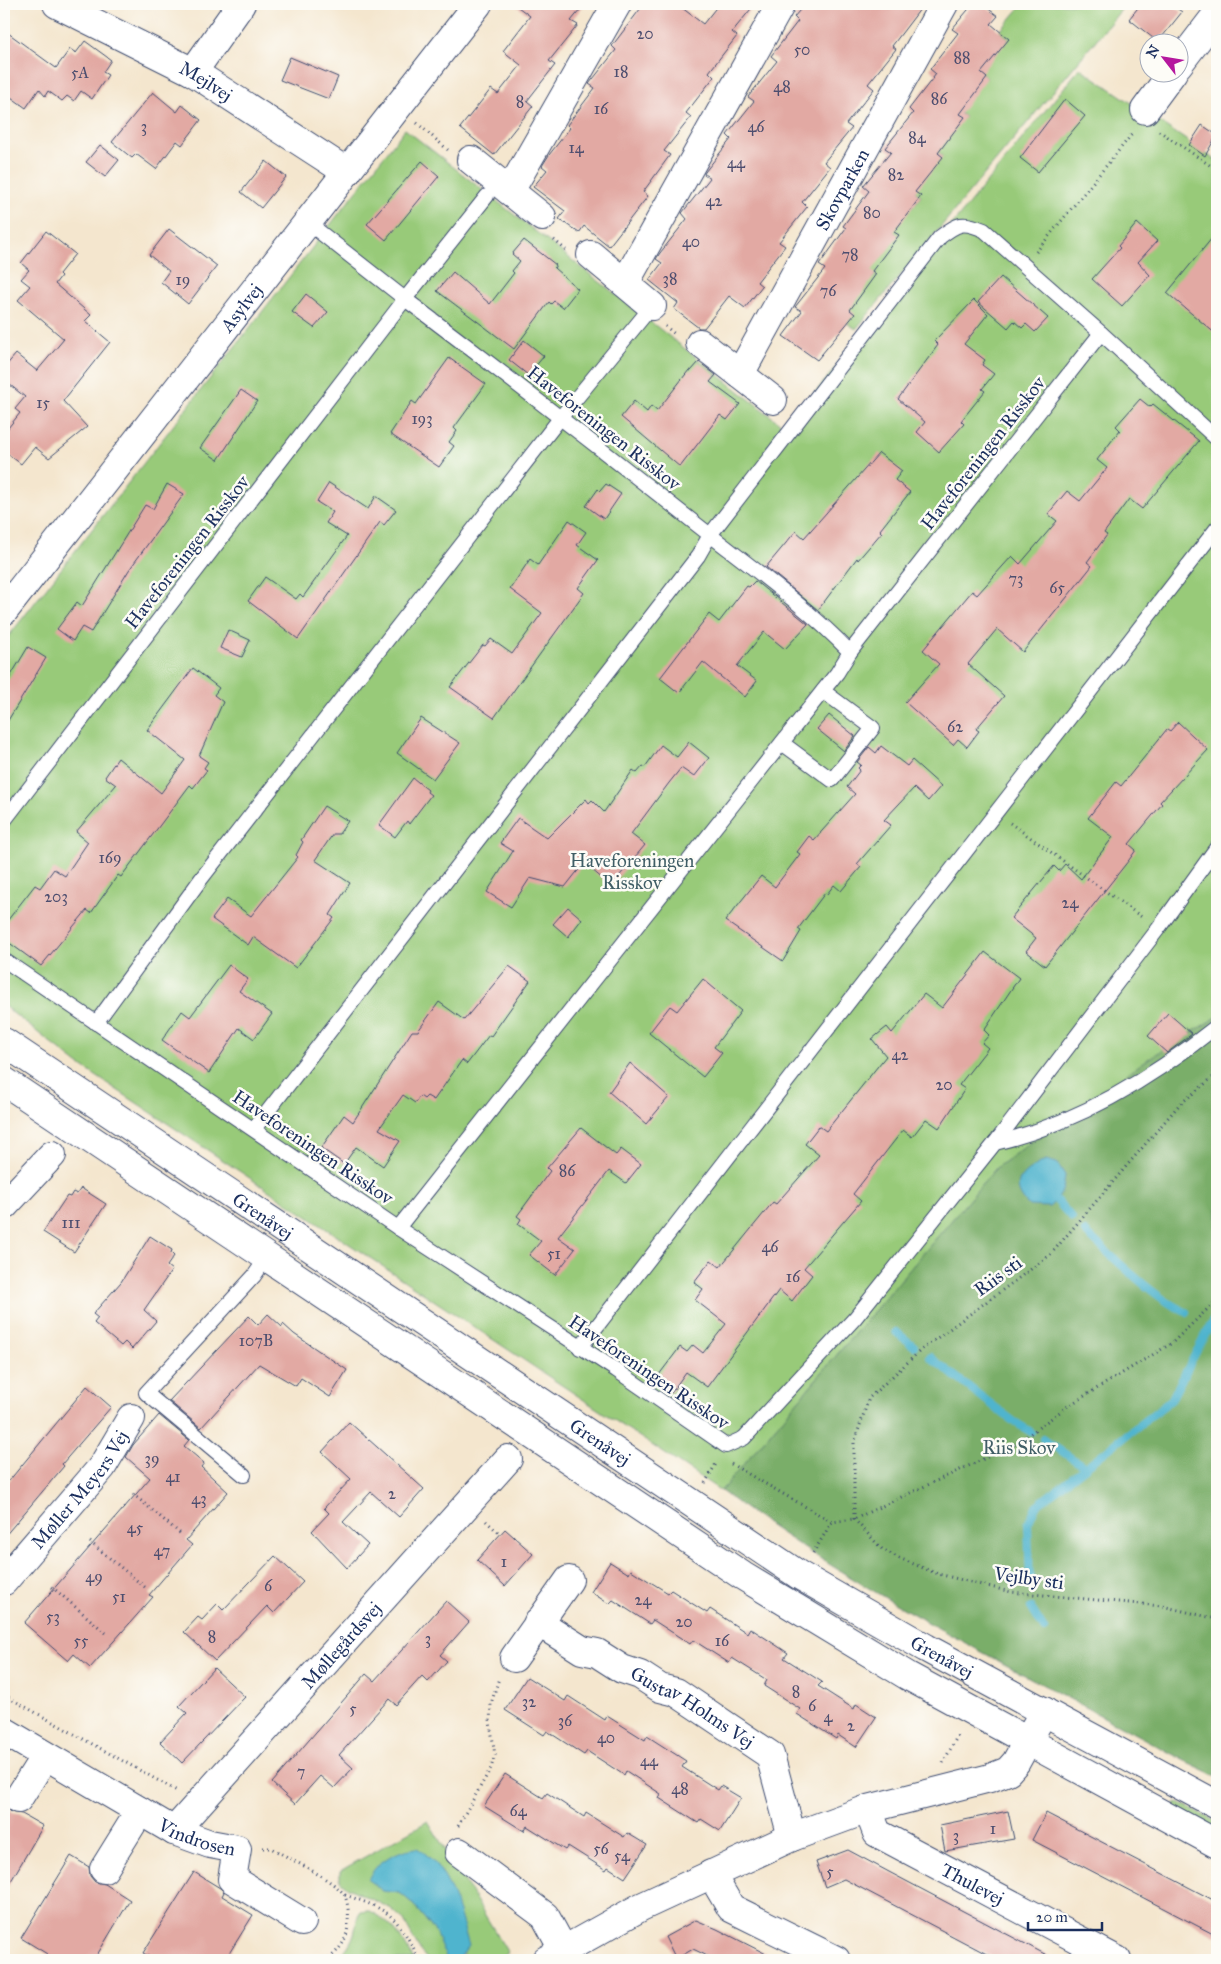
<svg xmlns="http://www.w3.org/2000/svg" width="1221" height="1964" font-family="'IM FELL Great Primer',serif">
<rect width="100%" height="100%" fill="#fdfcf7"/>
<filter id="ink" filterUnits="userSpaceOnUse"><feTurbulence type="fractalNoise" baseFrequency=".02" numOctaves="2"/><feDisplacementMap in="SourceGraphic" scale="10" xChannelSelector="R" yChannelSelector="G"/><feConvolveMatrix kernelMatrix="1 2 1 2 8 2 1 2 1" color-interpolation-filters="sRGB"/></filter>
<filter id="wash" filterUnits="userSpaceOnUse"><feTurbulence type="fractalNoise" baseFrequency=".0096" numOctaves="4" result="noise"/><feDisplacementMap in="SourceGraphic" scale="20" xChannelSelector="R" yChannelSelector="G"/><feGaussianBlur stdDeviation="1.12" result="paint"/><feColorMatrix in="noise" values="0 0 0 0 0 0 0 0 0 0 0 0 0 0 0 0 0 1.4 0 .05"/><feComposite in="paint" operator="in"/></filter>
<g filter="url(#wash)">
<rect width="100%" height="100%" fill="#f4e6ce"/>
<g fill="#98ca79" stroke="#5a7c6c">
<polygon points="1023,4 1126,4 856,329 847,323 845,306 876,275 867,267 898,235 889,228 914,206 921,196 911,188 943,157 933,149 965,117 955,110 987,78 977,70 1009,39 1000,31"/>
<polygon points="1080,68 1217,161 1217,1017 1148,1059 997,1167 721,1491 78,1064 4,1006 4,642 405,129 786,428"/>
<polygon points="1176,1802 1217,1822 1217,1830 1174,1807"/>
<polygon points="428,1821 508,1953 497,1960 458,1960 464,1955 442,1872 383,1891 400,1893 411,1902 434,1930 449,1960 428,1960 420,1951 403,1919 390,1908 348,1888 340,1881 340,1871"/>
<path d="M367,1910C394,1923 400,1936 414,1960H336C345,1951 352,1943 355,1930C357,1923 356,1917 361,1911Z"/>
</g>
<path fill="#7aae69" stroke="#4a6e64" d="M1217,1017V1776L1183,1760C1027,1674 864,1597 721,1491L997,1167L1148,1059Z"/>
<g fill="#4fb4ce" stroke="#357296">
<path d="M1046,1160L1057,1163L1065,1175C1064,1189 1061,1198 1049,1207L1029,1206C1006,1182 1024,1172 1046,1160Z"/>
<path d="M417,1848C449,1866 459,1912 469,1946L458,1960H449L446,1957L434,1930L411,1902L400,1893L383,1891L368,1880C376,1861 397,1850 417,1848Z"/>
</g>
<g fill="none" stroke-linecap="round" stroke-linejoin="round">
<g stroke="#4fb4ce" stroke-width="8">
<polyline points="1057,1201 1072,1218"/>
<path d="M1085,1232C1110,1254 1156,1300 1186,1312"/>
<polyline points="896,1332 914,1346"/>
<polyline points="930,1357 1013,1421 1031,1432"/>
<polyline points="1043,1439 1085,1467"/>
<polyline points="1030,1585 1028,1524 1036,1506 1171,1400 1212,1322"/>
<polyline points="1031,1608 1044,1629"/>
</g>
</g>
<g id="blocks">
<g fill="#e2a9a3">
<polygon points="514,4 585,4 571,21 578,25 549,61 555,65 527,101 533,106 494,155 460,128 491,89 498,94 521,65 503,51 530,16"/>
<polygon points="644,4 677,4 703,24 719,4 755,4 732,32 737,36 709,72 714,77 686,113 691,117 664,151 670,155 643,192 648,196 609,246 584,226 579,233 559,219 565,211 533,187 547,170 542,166 549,155 570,128 567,125 595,88 589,84 616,50 612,46"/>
<polygon points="805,4 924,4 892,46 896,49 868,84 874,89 846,124 852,128 824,162 830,167 802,202 807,207 779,242 785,246 757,282 762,286 745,308 729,296 704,328 699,328 674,309 678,303 649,280 662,263 656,259 660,253 687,219 682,213 710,178 704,174 705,172 731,139 727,135 754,101 748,97 777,61 771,56 798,21 794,17"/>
<polygon points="973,4 982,4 998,16 991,24 1009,39 981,73 987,78 960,114 965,117 938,153 943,157 915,192 921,196 894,232 899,235 872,271 876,274 850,310 855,314 817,360 783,336 802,311 795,307 825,269 819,265 846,228 843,226 869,191 863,186 891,152 885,148 913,113 909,109 936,74 930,69 958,33 952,29"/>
<polygon points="1141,4 1171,4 1182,12 1158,42 1129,19"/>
<polygon points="4,30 56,68 70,49 76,53 85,41 111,60 103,72 108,75 92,99 81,91 74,101 67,96 62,101 48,91 45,96 39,89 26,108 4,92"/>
<polygon points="290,57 338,77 329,99 280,80"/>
<polygon points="153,92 177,112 182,105 201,120 182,145 177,141 156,169 136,154 132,158 112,142"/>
<polygon points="1065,99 1085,116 1038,172 1020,158"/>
<polygon points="1202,125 1217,135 1205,156 1189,145"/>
<polygon points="100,145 119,160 105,177 86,162"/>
<polygon points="266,161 286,177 261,208 241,192"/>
<polygon points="422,161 439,176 386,240 367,224"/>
<polygon points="1137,223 1157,241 1138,262 1150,275 1122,306 1092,279 1120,248 1118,246"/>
<polygon points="169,229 217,266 188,304 161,282 169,271 149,255"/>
<polygon points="46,231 75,254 59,274 61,276 55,284 91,315 85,321 110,342 63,401 87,427 49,458 35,447 21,464 4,451 4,433 20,413 15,409 25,397 4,380 4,368 16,354 37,371 64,339 18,300 30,286 21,279 29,270 21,263"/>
<polygon points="1217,232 1217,335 1167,293"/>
<polygon points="524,240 556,265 554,268 578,289 563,308 554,301 551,304 549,302 514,349 437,291 453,272 490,304 514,273 512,271 520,261 512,254"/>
<polygon points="1001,277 1048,318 1035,332 1026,324 1022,328 1014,321 1008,328 978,302"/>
<polygon points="306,294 328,312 314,328 292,312"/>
<polygon points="974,300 988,314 964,344 985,360 982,365 994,374 982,389 985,391 961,421 964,424 939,452 917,432 925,422 898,399 938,345 934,341"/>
<polygon points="524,340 544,356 528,375 509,360"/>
<polygon points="449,358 486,384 454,428 457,431 449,442 454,446 439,467 390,434 412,401 416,404"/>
<polygon points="699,362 716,375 710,382 740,404 727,420 720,415 680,467 621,417 634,401 647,412 651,406 657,411 689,370 691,371"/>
<polygon points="241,390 257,401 218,460 200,448"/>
<polygon points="1140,399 1150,407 1153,404 1199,441 1142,509 1129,499 1104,533 1107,535 1087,562 1092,566 1023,652 997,629 968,664 1004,696 976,729 979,731 967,747 958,739 953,745 905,702 939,664 923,650 972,591 977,595 1012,556 1020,564 1057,521 1048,514 1067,491 1080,501 1107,468 1097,460 1120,430 1116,426"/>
<polygon points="879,453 902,471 895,480 910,492 880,530 882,532 858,560 857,558 818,610 766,567 796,531 804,538"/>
<polygon points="329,483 368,509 376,496 396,510 384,525 380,522 298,639 248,601 265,577 296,599 300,594 303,597 347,536 326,523 333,512 317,502"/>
<polygon points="167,484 184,494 129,570 91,632 82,627 73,641 57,629 77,602 82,606 145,505 153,509"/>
<polygon points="606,484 621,494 604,519 586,506 598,489 600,491"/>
<polygon points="569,520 586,532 577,545 598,560 578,588 584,593 494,718 450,687 483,645 485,646 491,639 512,654 542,613 510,589 530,559 538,565"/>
<polygon points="755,581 808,624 785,649 764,632 737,666 757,681 745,697 703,662 679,693 660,678 709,614 719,622 747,586 749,587"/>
<polygon points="228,630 250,640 242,657 220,648"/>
<polygon points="28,647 46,658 4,727 4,687"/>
<polygon points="193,668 219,688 214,695 223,702 199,756 208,762 204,768 207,770 193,788 190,785 121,877 118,875 91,913 87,910 41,966 4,939 4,925 35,885 40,888 54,869 65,876 88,842 76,832 116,785 105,777 118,758 161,793 185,760 147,730"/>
<polygon points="829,715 855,736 844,751 817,729"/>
<polygon points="421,718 460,743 433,779 397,753"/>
<polygon points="1178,722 1208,750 1160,802 1162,804 1129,844 1136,850 1129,860 1045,966 1026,951 1036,938 1011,918 1054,866 1059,871 1065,864 1081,879 1113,837 1088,818 1116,782 1121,786 1167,729 1170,731"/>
<polygon points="689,742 709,758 694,777 681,768 669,783 631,834 645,845 611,886 584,863 565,887 530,878 511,907 487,892 513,851 500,843 518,818 547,838 586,799 589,803 592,800 604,812 633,770 637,773 643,766 645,767 661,745 677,757"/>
<polygon points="881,746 907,766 912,760 941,786 928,801 914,788 884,820 891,825 857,864 861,867 841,891 834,885 827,894 825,893 798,929 801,931 783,961 725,921 761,876 775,887 800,854 797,852 809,836 814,840 855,794 847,787 860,770 858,768 861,765 857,762 869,747 876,753"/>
<polygon points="413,778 428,790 427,792 431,795 409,824 407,821 395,837 379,825"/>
<polygon points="324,806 348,821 339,834 333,834 315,860 350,883 330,915 334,918 296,968 253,937 248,945 212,919 227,899 251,916 298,857 296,855 303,842 301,840"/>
<polygon points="568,907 582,919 568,937 553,924"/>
<polygon points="985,952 1019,978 984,1030 989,1035 982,1043 988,1048 959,1085 965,1089 939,1128 926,1119 912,1137 903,1130 853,1194 861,1201 804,1268 812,1275 792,1301 779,1290 707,1387 686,1372 671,1393 655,1380 680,1347 687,1352 693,1345 703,1353 726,1324 695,1300 703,1289 694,1282 711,1260 720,1267 773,1202 776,1204 819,1155 805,1144 819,1126 826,1131 886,1056 872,1039 887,1027 892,1033 924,994 942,1008"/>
<polygon points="229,965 248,979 239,991 272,1014 254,1039 239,1028 209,1073 162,1040 182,1011 190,1017"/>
<polygon points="509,966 530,981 491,1036 489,1035 467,1064 462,1060 434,1100 427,1096 424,1099 420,1096 415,1103 403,1095 379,1129 400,1141 383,1166 356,1147 344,1164 321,1148 344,1115 353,1122 412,1031 418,1031 439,1002 464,1020"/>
<polygon points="703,979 741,1011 714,1047 722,1053 703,1077 649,1033 670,1006 677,1011"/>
<polygon points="1168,1013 1192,1034 1167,1053 1148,1036"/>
<polygon points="630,1063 669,1097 646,1124 609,1092"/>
<polygon points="581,1128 616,1155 621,1149 641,1164 626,1183 609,1171 558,1237 575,1249 555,1275 529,1255 541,1241 518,1224 521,1219 517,1216 550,1171 547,1168"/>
<polygon points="81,1188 106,1204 74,1252 43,1232 67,1196 70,1197 73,1192 77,1194"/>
<polygon points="150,1236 172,1250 171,1253 174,1256 167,1266 172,1270 144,1310 156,1321 132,1349 125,1342 121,1346 94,1323 98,1318 93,1314 121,1282"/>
<polygon points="268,1314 282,1327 283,1324 294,1334 347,1370 330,1397 301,1378 296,1386 259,1364 201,1428 169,1401 249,1316 258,1325"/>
<polygon points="87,1386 111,1407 62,1464 64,1466 4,1537 4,1487"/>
<polygon points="159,1415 189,1440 184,1446 204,1463 201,1467 228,1492 186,1540 192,1545 149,1595 153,1597 90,1668 74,1654 68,1661 24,1623 150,1478 126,1457 133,1445"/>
<polygon points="349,1422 424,1489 399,1517 371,1492 343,1522 368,1545 347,1568 312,1531 329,1513 324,1508 351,1479 322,1452"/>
<polygon points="505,1529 533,1554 505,1586 477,1560"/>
<polygon points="275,1556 303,1582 274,1613 267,1606 215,1661 184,1632 198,1617 202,1620 217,1604 223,1610"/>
<polygon points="610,1562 629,1574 631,1570 668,1593 671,1590 707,1613 710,1609 747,1633 750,1628 788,1653 784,1658 822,1682 818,1686 854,1709 856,1704 876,1717 856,1747 838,1735 836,1739 797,1714 800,1709 764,1686 767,1680 732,1658 729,1663 693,1640 690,1644 653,1620 650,1624 613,1600 609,1604 591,1592"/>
<polygon points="446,1601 469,1622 440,1655 447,1661 428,1682 422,1676 396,1705 389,1699 339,1755 353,1768 334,1788 320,1776 295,1804 272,1783 366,1674 374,1681"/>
<polygon points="214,1668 245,1697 182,1763 160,1742 187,1713 179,1706"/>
<polygon points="527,1677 565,1701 568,1696 605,1720 607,1716 645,1740 647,1736 686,1761 682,1767 718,1790 721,1786 741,1798 720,1831 701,1819 698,1823 659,1798 661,1794 626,1771 624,1775 587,1751 584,1755 547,1731 544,1735 505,1710"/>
<polygon points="505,1774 543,1798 547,1793 584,1817 586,1813 624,1837 627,1833 647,1845 625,1878 608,1867 606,1870 568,1846 565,1850 527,1826 524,1831 484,1806"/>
<polygon points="4,1805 10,1812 22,1814 43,1826 4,1893"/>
<polygon points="1008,1811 1014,1839 945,1851 940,1825"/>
<polygon points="1046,1813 1217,1902 1217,1936 1032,1840"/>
<polygon points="848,1850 889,1872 1056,1960 998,1960 844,1879 825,1887 816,1862"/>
<polygon points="71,1856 89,1867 90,1876 95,1882 105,1884 130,1900 94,1960 57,1960 21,1938"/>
<polygon points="194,1872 220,1888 224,1892 222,1896 253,1915 225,1960 155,1960 143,1953"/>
<polygon points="696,1920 717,1929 778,1960 716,1960 693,1949 676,1959 665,1937"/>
</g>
</g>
</g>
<g filter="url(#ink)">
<use href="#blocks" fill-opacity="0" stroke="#3c4a6f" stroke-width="1"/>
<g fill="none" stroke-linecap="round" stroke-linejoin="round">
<g stroke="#3c4a6f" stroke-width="16">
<g id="service">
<polyline points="307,222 405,299 487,196"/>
<polyline points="782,743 832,780 873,728 823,691"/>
<path d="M4,821L405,299C503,373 600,448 696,524C748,565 804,604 850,652L1101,333L1217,439"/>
<path d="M4,960L398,1228L616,1370L726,1446L744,1438L855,1318L995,1143C1076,1124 1152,1078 1217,1026"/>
<polyline points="96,1023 201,879 561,417 652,306"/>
<path d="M254,1129L698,556L710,535L940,237C958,223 963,221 984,230L1101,333"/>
<polyline points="995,1143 1158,929 1217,847"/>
<polyline points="398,1228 837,673 850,652"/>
<polyline points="580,1348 1217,528"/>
<polyline points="244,1475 146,1393 254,1276 267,1257"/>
</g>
</g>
<g stroke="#3c4a6f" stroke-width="30">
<g id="minor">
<path id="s1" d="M57,4L193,72L347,172"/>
<polyline points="1178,65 1217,14"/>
<polyline points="193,72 241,4"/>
<polyline points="1145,110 1173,72"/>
<polyline points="471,160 542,217"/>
<polyline points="510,191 617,4"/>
<polyline points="591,255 652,306"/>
<polyline points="625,283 781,4"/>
<polyline points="700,343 773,400"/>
<path id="s2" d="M740,374L944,4"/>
<polyline points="4,1206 52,1155"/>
<path id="s3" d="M4,1581L102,1467L131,1418"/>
<path id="s4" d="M538,1622L582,1650L597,1653L622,1669L640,1675L660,1688L676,1692L770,1755L792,1837"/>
<polyline points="514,1658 569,1580"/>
<path id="s5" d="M4,1731L174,1831L210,1844L237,1849L232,1879L302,1922"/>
<polyline points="18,1799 45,1756"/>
<path id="s6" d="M868,1809L877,1833L1117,1960"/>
<path id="s7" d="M174,1831L508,1459"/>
<polyline points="459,1852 545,1916 564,1951"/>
<polyline points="104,1869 140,1811"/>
<polyline points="711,1874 731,1908 836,1960"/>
<polyline points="546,1960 641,1907 792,1837 868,1809 990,1778 1008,1771 1016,1762 1044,1711"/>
</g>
</g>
<g stroke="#3c4a6f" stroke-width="30">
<g id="tertiary">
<path id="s8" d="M4,611L478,4"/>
<path id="s9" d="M4,1042L799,1575L926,1648L1217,1805"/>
<polyline points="4,1081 743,1576 908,1676 1217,1844"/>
</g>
</g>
<g stroke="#3c4a6f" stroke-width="3" stroke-dasharray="1 4" stroke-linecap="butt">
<polyline points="417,123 448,150"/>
<polyline points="1159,131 1217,170"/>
<polyline points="554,240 566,250"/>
<polyline points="1036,252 1133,133"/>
<polyline points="665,326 676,335"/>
<polyline points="1010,823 1143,918"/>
<polyline points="731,1464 832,1522"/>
<polyline points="705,1483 717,1462"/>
<polyline points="133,1494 182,1535"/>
<polyline points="854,1519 854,1443 869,1398 921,1350 1050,1255 1179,1105 1217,1074"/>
<polyline points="854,1519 882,1549 899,1558 938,1574 1011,1592 1162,1606 1217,1619"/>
<polyline points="486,1521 500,1534"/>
<polyline points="90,1542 146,1588"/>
<polyline points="813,1553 832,1522 854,1519 1016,1444 1068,1406 1172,1343 1217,1300"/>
<polyline points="52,1587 106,1633"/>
<polyline points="4,1695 177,1791"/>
<polyline points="943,1763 959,1733"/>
<polyline points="458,1826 491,1768 495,1755 490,1722 491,1704 499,1678"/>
<path d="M263,1848H271C286,1857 338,1882 345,1896C348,1903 349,1914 348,1922C348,1939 340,1950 327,1960"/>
<path d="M345,1895C393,1911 396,1916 420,1960"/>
<polyline points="404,1960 416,1953"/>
</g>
<use href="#service" stroke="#fff" stroke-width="14"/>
<use href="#minor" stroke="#fff" stroke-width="28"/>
<use href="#tertiary" stroke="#fff" stroke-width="28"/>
</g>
</g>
<g text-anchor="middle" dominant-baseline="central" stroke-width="5" stroke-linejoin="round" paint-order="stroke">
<g font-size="16" fill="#4d4e6f">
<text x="645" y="33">20</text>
<text x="802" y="49">50</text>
<text x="962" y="57">88</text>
<text x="621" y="71">18</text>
<text x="80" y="72">5A</text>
<text x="782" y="86">48</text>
<text x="939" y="98">86</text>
<text x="520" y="101">8</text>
<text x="601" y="108">16</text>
<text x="144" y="126">3</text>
<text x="756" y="126">46</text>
<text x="917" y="137">84</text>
<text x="576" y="147">14</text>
<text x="736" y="162">44</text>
<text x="896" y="174">82</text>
<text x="714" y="200">42</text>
<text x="872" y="212">80</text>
<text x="691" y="241">40</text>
<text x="850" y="254">78</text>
<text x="670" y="278">38</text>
<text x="183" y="279">19</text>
<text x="828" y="290">76</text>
<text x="43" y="402">15</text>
<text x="422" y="418">193</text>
<text x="1016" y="578">73</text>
<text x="1057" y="587">65</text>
<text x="955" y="726">62</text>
<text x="110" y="857">169</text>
<text x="56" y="896">203</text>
<text x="1070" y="902">24</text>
<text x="900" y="1054">42</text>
<text x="944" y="1084">20</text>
<text x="567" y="1170">86</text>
<text x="71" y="1222">111</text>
<text x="770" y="1246">46</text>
<text x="554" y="1253">51</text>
<text x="793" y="1276">16</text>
<text x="256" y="1340">107B</text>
<text x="152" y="1458">39</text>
<text x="173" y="1476">41</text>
<text x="392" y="1493">2</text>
<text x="199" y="1498">43</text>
<text x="135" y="1527">45</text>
<text x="162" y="1550">47</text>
<text x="504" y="1561">1</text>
<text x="94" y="1576">49</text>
<text x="268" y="1585">6</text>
<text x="119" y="1596">51</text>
<text x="643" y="1599">24</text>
<text x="53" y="1616">53</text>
<text x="684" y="1621">20</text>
<text x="212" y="1636">8</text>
<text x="428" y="1638">3</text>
<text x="81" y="1640">55</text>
<text x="722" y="1640">16</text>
<text x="796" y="1691">8</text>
<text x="529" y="1701">32</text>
<text x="812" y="1705">6</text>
<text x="353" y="1708">5</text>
<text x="828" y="1716">4</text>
<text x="565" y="1720">36</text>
<text x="851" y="1725">2</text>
<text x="606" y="1737">40</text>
<text x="649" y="1760">44</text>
<text x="301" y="1771">7</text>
<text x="680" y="1788">48</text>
<text x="518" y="1810">64</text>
<text x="993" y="1828">1</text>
<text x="956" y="1835">3</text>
<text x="601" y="1848">56</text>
<text x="622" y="1855">54</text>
<text x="830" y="1871">5</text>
</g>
<g font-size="19" fill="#1b2f5e" stroke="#fdfcf7">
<text stroke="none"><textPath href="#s1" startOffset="168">Mejlvej</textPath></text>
<text stroke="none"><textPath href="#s2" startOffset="211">Skovparken</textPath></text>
<text stroke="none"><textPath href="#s8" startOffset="385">Asylvej</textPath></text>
<text transform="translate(604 428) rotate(38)">Haveforeningen Risskov</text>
<text transform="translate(983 453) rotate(-52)">Haveforeningen Risskov</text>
<text transform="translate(187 552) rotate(-52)">Haveforeningen Risskov</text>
<text transform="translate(313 1147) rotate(34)">Haveforeningen Risskov</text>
<text stroke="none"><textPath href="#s9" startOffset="312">Grenåvej</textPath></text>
<text transform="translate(998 1276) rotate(-36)">Riis sti</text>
<text transform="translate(649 1372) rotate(34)">Haveforeningen Risskov</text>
<text stroke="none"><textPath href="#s9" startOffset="718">Grenåvej</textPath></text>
<text stroke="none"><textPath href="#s3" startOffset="119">Møller Meyers Vej</textPath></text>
<text transform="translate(1029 1578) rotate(8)">Vejlby sti</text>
<text stroke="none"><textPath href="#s7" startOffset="250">Møllegårdsvej</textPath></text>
<text stroke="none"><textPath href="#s9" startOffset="1122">Grenåvej</textPath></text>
<text stroke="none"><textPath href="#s4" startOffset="178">Gustav Holms Vej</textPath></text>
<text stroke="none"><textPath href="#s5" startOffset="221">Vindrosen</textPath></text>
<text stroke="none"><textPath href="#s6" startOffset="134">Thulevej</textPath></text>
</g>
<g font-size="19" fill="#405e66" stroke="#fdfcf7">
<text x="632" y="860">Haveforeningen<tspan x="632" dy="22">Risskov</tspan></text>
<text x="1019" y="1447">Riis Skov</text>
</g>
</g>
<rect width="1221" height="1964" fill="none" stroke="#fdfcf7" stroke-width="20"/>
<g transform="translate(1164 58) rotate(301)"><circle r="24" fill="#fdfcf7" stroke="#a3aaba"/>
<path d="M0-4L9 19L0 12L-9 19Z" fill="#b5179e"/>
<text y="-8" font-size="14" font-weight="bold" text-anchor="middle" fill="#1b2f5e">N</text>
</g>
<path d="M1028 1922v8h74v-8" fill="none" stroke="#1b2f5e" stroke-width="2.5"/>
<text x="1036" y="1922" font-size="15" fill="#1b2f5e" stroke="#fdfcf7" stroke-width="4" paint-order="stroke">20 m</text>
</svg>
